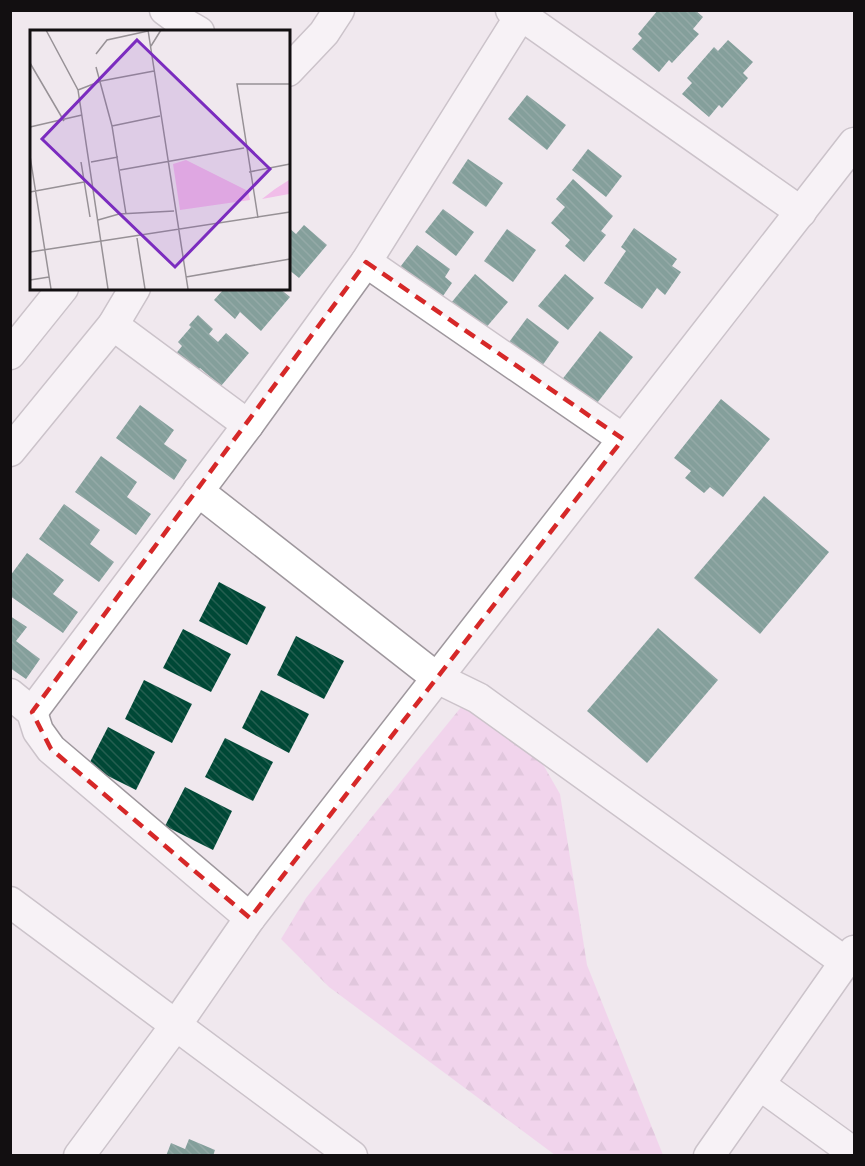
<svg xmlns="http://www.w3.org/2000/svg" width="865" height="1166" font-family="'DejaVu Sans',sans-serif">
<defs>
<pattern id="forest-firs" width="22" height="20" patternUnits="userSpaceOnUse" patternTransform="scale(1.5)"><rect width="22" height="20" fill="#f1bde9"/><path d="M5 1l3.5 6h-7zM16 11l3.5 6h-7z" fill="#cea1c7"/></pattern>
<pattern id="building-back-hatch" width="6" height="6" patternUnits="userSpaceOnUse" patternTransform="scale(1.5)"><rect width="6" height="6" fill="#004836"/><path d="M-1 5l2 2M0 0l6 6M5-1l2 2" fill="none" stroke="#255e50"/></pattern>
</defs>
<rect width="100%" height="100%" fill="#f0e8ee"/>
<polygon fill="url(#forest-firs)" points="462,706 533,747 560,794 587,965 663,1155 555,1155 329,987 281,939 306,898"/>
<g fill="url(#building-back-hatch)">
<polygon points="658,10 695,10 703,17 693,29 699,34 672,63 669,60 659,72 632,49 642,38 638,34"/>
<polygon points="728,40 753,62 743,73 748,78 722,108 719,105 709,117 682,94 692,83 687,78 714,47 718,51"/>
<polygon points="527,95 566,125 547,150 508,119"/>
<polygon points="588,149 622,176 606,197 572,170"/>
<polygon points="468,159 503,183 486,207 452,183"/>
<polygon points="573,179 613,216 601,231 606,235 584,262 565,246 570,240 551,223 565,207 556,199"/>
<polygon points="443,209 474,232 456,256 425,232"/>
<polygon points="304,225 327,245 299,278 288,269 288,227 296,234"/>
<polygon points="634,228 677,259 672,266 681,272 665,295 657,288 642,309 604,283 626,251 621,247"/>
<polygon points="507,229 536,250 513,282 484,261"/>
<polygon points="417,245 450,269 445,277 452,283 436,306 394,275"/>
<polygon points="475,274 508,302 484,330 451,303"/>
<polygon points="565,274 594,298 568,330 538,306"/>
<polygon points="220,288 279,288 290,297 261,331 240,312 235,319 214,300 223,290"/>
<polygon points="198,315 213,329 209,334 218,342 226,333 249,353 221,386 200,368 194,374 174,356 182,346 178,342 191,327 189,325"/>
<polygon points="527,318 559,342 537,373 504,349"/>
<polygon points="600,331 633,357 590,412 557,386"/>
<polygon points="721,399 770,439 723,497 710,487 704,493 685,478 691,471 674,458"/>
<polygon points="140,405 174,430 164,444 187,460 174,480 116,438"/>
<polygon points="101,456 137,482 127,497 151,514 136,535 75,492"/>
<polygon points="764,496 829,552 760,634 694,578"/>
<polygon points="64,504 100,530 90,544 114,562 99,582 39,539"/>
<polygon points="27,553 64,580 53,594 78,612 63,633 10,596 10,576"/>
<polygon points="219,582 266,607 247,645 199,621"/>
<polygon points="10,616 27,627 16,641 40,659 26,679 10,668"/>
<polygon points="658,628 718,680 647,763 587,711"/>
<polygon points="183,629 231,654 211,692 163,668"/>
<polygon points="296,636 344,661 324,699 277,675"/>
<polygon points="144,680 192,704 172,743 125,719"/>
<polygon points="261,690 309,714 289,753 242,728"/>
<polygon points="108,727 155,752 136,790 88,766"/>
<polygon points="225,738 273,762 253,801 205,777"/>
<polygon points="185,787 232,811 213,850 165,826"/>
<polygon points="189,1139 215,1150 213,1156 166,1156 171,1143 185,1149"/>
</g>
<g fill="none" stroke-linecap="round" stroke-linejoin="round">
<g stroke="#9e979d" stroke-width="33">
<g id="minor">
<polyline points="165,10 180,21 199,32"/>
<polyline points="511,10 521,15 801,212"/>
<polyline points="288,71 324,33 339,10"/>
<polyline points="366,262 623,439"/>
<polyline points="113,325 248,425"/>
<polyline points="10,354 63,288"/>
<polyline points="10,451 113,325 135,288"/>
<polyline points="198,491 437,678 478,698 845,962"/>
<polyline points="10,694 32,712 38,731 51,749 250,918"/>
<polyline points="32,712 248,425 366,262 524,10"/>
<polyline points="10,902 352,1156"/>
<polyline points="760,1085 854,1153"/>
<polyline points="79,1156 176,1025 250,918 854,143"/>
<polyline points="709,1156 845,962 854,951"/>
</g>
</g>
<use href="#minor" stroke="#fff" stroke-width="30"/>
</g>
<path d="M0 0H865V1166H0ZM366,262L623,439L250,918L51,749L32,712Z" fill="#f0e8ee" fill-opacity=".55" fill-rule="evenodd"/>
<path fill="none" stroke="#d62828" stroke-width="4.5" stroke-dasharray="12 8" stroke-linejoin="round" d="M366,262L623,439L250,918L51,749L32,712Z"/>
<g transform="translate(30 30)">
<rect width="260" height="260" fill="#f0e8ee"/>
<path d="M156,130L218,161L220,170L150,180L143,134ZM259,150V164L232,169L245,159Z" fill="#f1bde9"/>
<path fill="none" stroke="#979196" stroke-width="1.5" d="M16,0L48,60L78,259M118,0L158,259M121,16L131,0M66,24L77,10L118,1M0,33L34,91M66,37L82,96L96,184M48,60L71,51L124,41M82,96L130,86M0,97L52,85M0,126L21,259M51,132L60,187M61,132L88,127M90,140L214,118M219,142L260,134M0,162L54,152M228,188L207,54H260M68,190L89,184L144,181M107,208L115,259M0,222L260,182M156,247L260,229M0,250L19,247"/>
<path fill="#7b2cbf" fill-opacity="0.15" stroke="#7b2cbf" stroke-width="3" d="M107,10L240,139L145,237L12,109Z"/>
<rect width="260" height="260" fill="none" stroke="#120f11" stroke-width="3"/>
</g>
<rect width="865" height="1166" fill="none" stroke="#120f11" stroke-width="24"/>
</svg>
